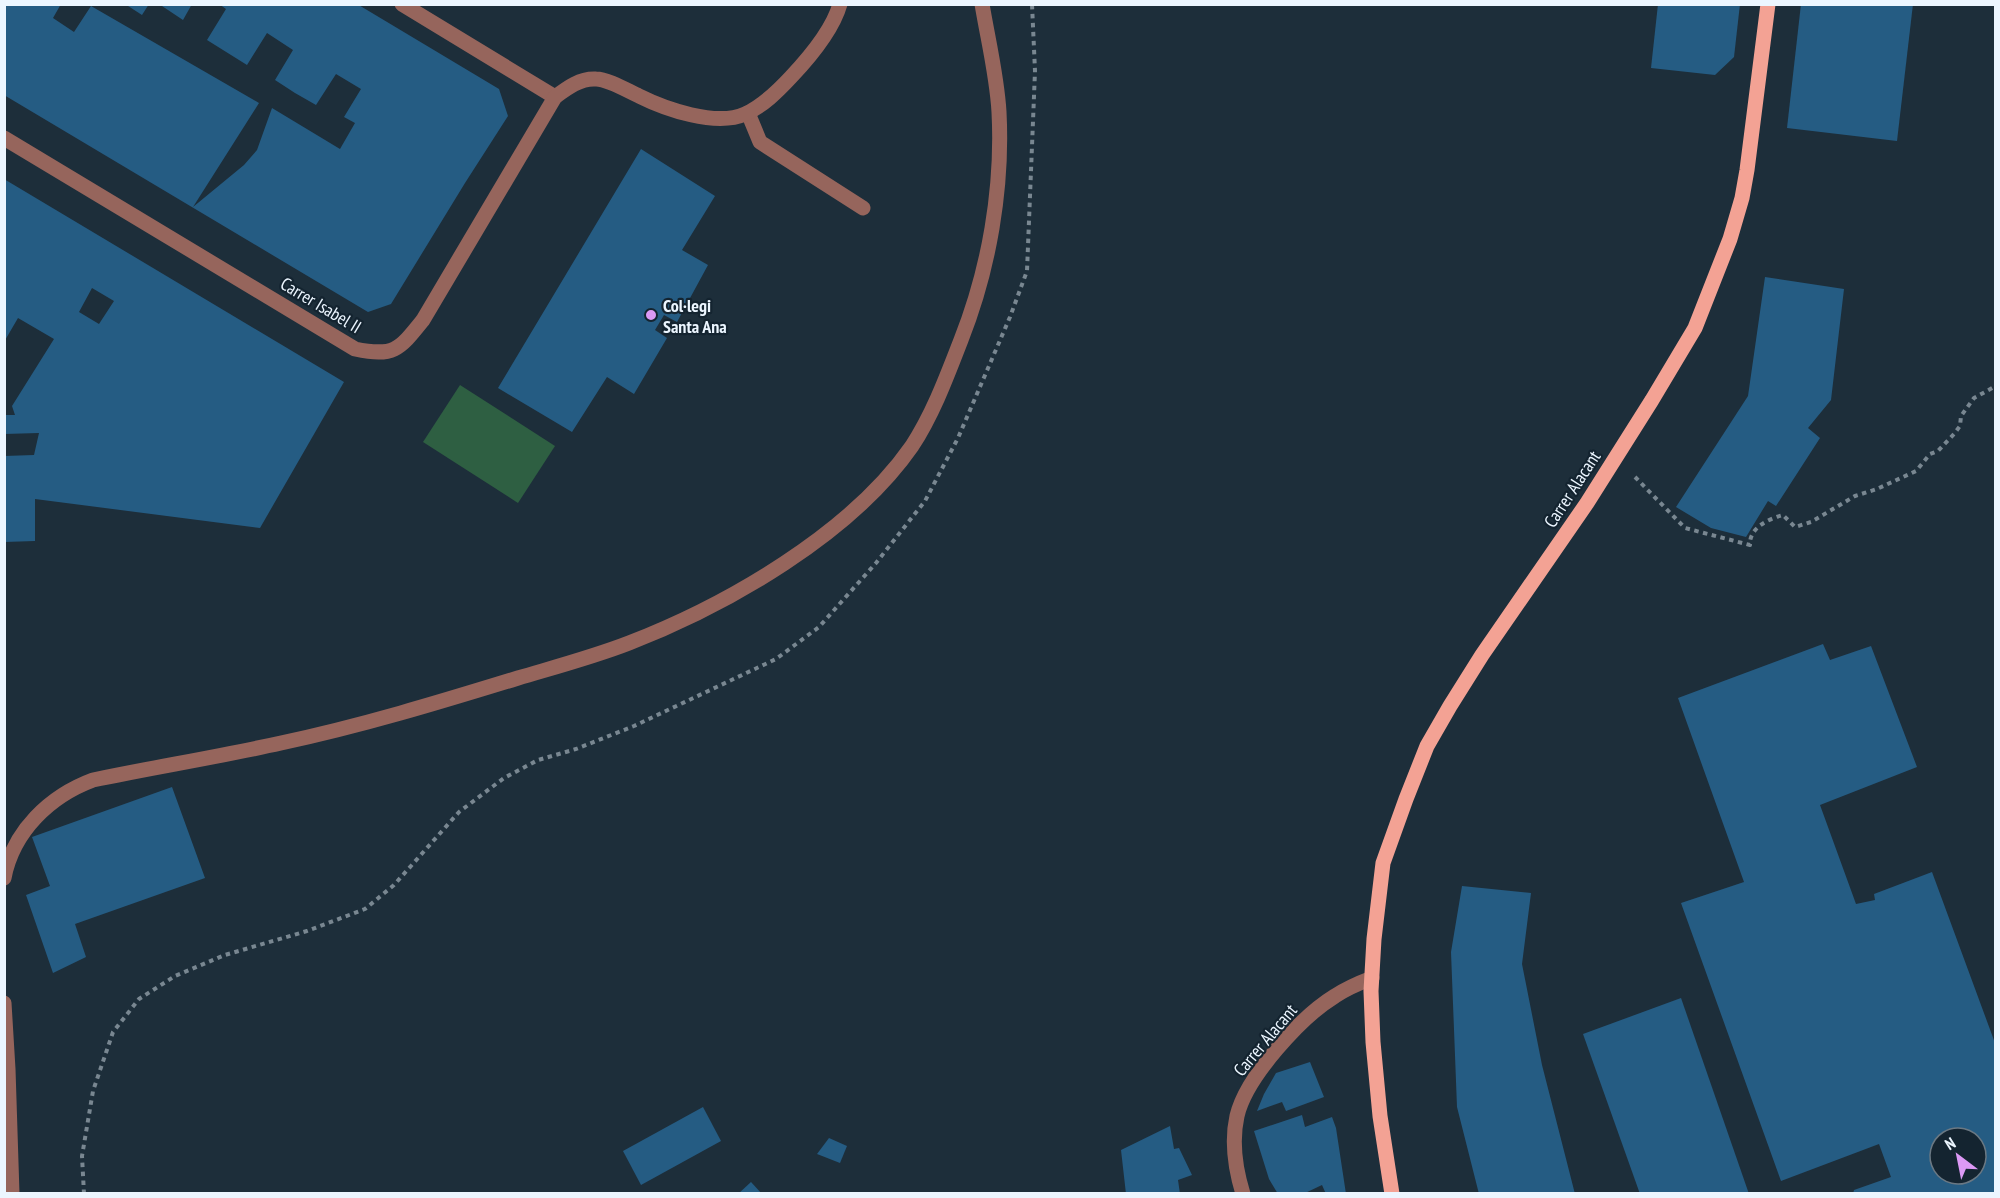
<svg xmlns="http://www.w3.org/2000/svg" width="2000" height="1198" font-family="'PT Sans Narrow',sans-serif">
<rect width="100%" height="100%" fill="#1d2e3a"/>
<polygon fill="#2e5f42" points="460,385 555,446 518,503 423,442"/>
<g fill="#255c83" fill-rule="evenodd">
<polygon points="4,4 61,4 53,18 74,32 91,6 259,103 193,207 244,165 257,150 272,108 340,149 355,123 344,117 361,89 336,74 316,105 295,93 275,80 293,50 267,33 247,65 207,40 226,9 219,4 357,4 499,89 508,116 465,183 391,304 368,312 4,95"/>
<polygon points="125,4 149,4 142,15"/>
<polygon points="159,4 192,4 183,20"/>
<polygon points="1658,4 1740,4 1734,57 1715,75 1651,68"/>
<polygon points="1801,4 1913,4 1897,141 1787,128"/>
<polygon points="641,149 715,196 682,250 708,265 677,322 664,315 655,330 667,338 634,394 607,377 572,432 498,388"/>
<path d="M4,179L344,382L260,528L35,499V541L4,542V456L34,455L39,433L4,434V415H15L12,406L54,339L18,318L4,342ZM92,288L114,301L99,324L79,312Z"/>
<polygon points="1765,277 1844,289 1831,400 1808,428 1820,438 1776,506 1768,501 1746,537 1711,528 1676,507 1748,396"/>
<path d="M1823,644L1830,660L1871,646L1917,767L1820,805L1856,904L1875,900L1874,894L1932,872L1995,1043V1194H1853L1854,1190L1891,1177L1879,1144L1781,1181L1681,903L1744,882L1678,698ZM1940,1138H1976V1174H1940Z"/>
<polygon points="172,787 205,878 75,924 86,957 53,973 26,895 50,886 32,837"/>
<polygon points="1462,886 1531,893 1522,964 1542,1065 1575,1194 1479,1194 1457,1107 1451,952"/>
<polygon points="1681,998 1749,1194 1640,1194 1583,1034"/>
<polygon points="1310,1062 1324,1097 1286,1111 1282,1102 1257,1111 1264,1094 1276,1073"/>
<polygon points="703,1107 721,1141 641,1185 623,1151"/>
<polygon points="1302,1115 1305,1127 1332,1117 1336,1128 1346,1194 1326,1194 1322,1185 1303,1194 1278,1194 1269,1179 1254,1131"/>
<polygon points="1170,1126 1174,1149 1179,1148 1192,1175 1178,1180 1180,1194 1126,1194 1121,1150"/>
<polygon points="829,1138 847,1146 840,1163 817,1154"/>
<polygon points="751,1182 762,1194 738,1194"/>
</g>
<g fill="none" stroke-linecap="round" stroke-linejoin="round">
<g stroke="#798791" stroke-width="4" stroke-dasharray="4.5 4.5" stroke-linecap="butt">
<path d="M1635,477L1685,528L1750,545C1749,528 1768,519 1783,515L1795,527L1811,522L1855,496L1877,489L1916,471L1930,454L1938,451L1954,434L1960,426L1961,416L1974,398L1996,386"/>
<polyline points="84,1194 82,1156 93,1091 113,1032 139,999 175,976 225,955 307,931 365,909 394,885 459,812 504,778 538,760 576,749 634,726 776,659 819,627 876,563 925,501 958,438 1010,317 1027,271 1035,71 1032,4"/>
</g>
<g stroke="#96655c" stroke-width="15">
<polyline points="402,4 555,97"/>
<polyline points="748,113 760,142 863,208"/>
</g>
<g stroke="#96655c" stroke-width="15">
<path d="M4,138L355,349C394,357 399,350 423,320L555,97C567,88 580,78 596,79C608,79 628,91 639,96C665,109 716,127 745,114C763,106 778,91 791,77C808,59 833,29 840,4"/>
<path d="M4,878C13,831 50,796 93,780C155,767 218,757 281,743C361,726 440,702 518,678C555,667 593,657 629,643C727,605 851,534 912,446C933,414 947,376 961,340C989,269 1003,189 999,112C997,76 988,40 982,4"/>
<polyline points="4,1003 8,1069 12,1194"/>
<path d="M1243,1194C1235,1168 1231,1143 1237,1116C1246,1077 1301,1017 1335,996C1347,988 1359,983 1372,978"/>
</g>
<polyline stroke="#f3a294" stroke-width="15" points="1392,1194 1380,1116 1373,1042 1371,991 1374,939 1383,863 1406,799 1427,746 1450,706 1482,655 1587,503 1652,400 1695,328 1730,239 1742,198 1747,170 1768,4"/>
</g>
<circle fill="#dc99f5" stroke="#142430" stroke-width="2" cx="651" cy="315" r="6"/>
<g text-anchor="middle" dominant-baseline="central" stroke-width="4.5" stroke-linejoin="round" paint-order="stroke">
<g font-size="18" fill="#ecf6ff" stroke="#142430">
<text transform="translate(321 305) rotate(31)">Carrer Isabel II</text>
<text transform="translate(1572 489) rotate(-57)">Carrer Alacant</text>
<text transform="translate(1265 1040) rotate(-50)">Carrer Alacant</text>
</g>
<g font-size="18" font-weight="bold" fill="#ecf6ff" stroke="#142430" text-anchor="start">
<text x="663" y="305">Col·legi<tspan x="663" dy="21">Santa Ana</tspan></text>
</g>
</g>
<rect width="2000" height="1198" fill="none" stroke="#ecf6ff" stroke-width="12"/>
<g transform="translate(1958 1156) rotate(328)"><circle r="28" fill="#142430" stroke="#6a7883" stroke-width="1.5"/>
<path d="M0-4.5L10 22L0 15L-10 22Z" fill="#dc99f5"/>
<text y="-9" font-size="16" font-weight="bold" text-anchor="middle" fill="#ecf6ff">N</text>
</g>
</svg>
